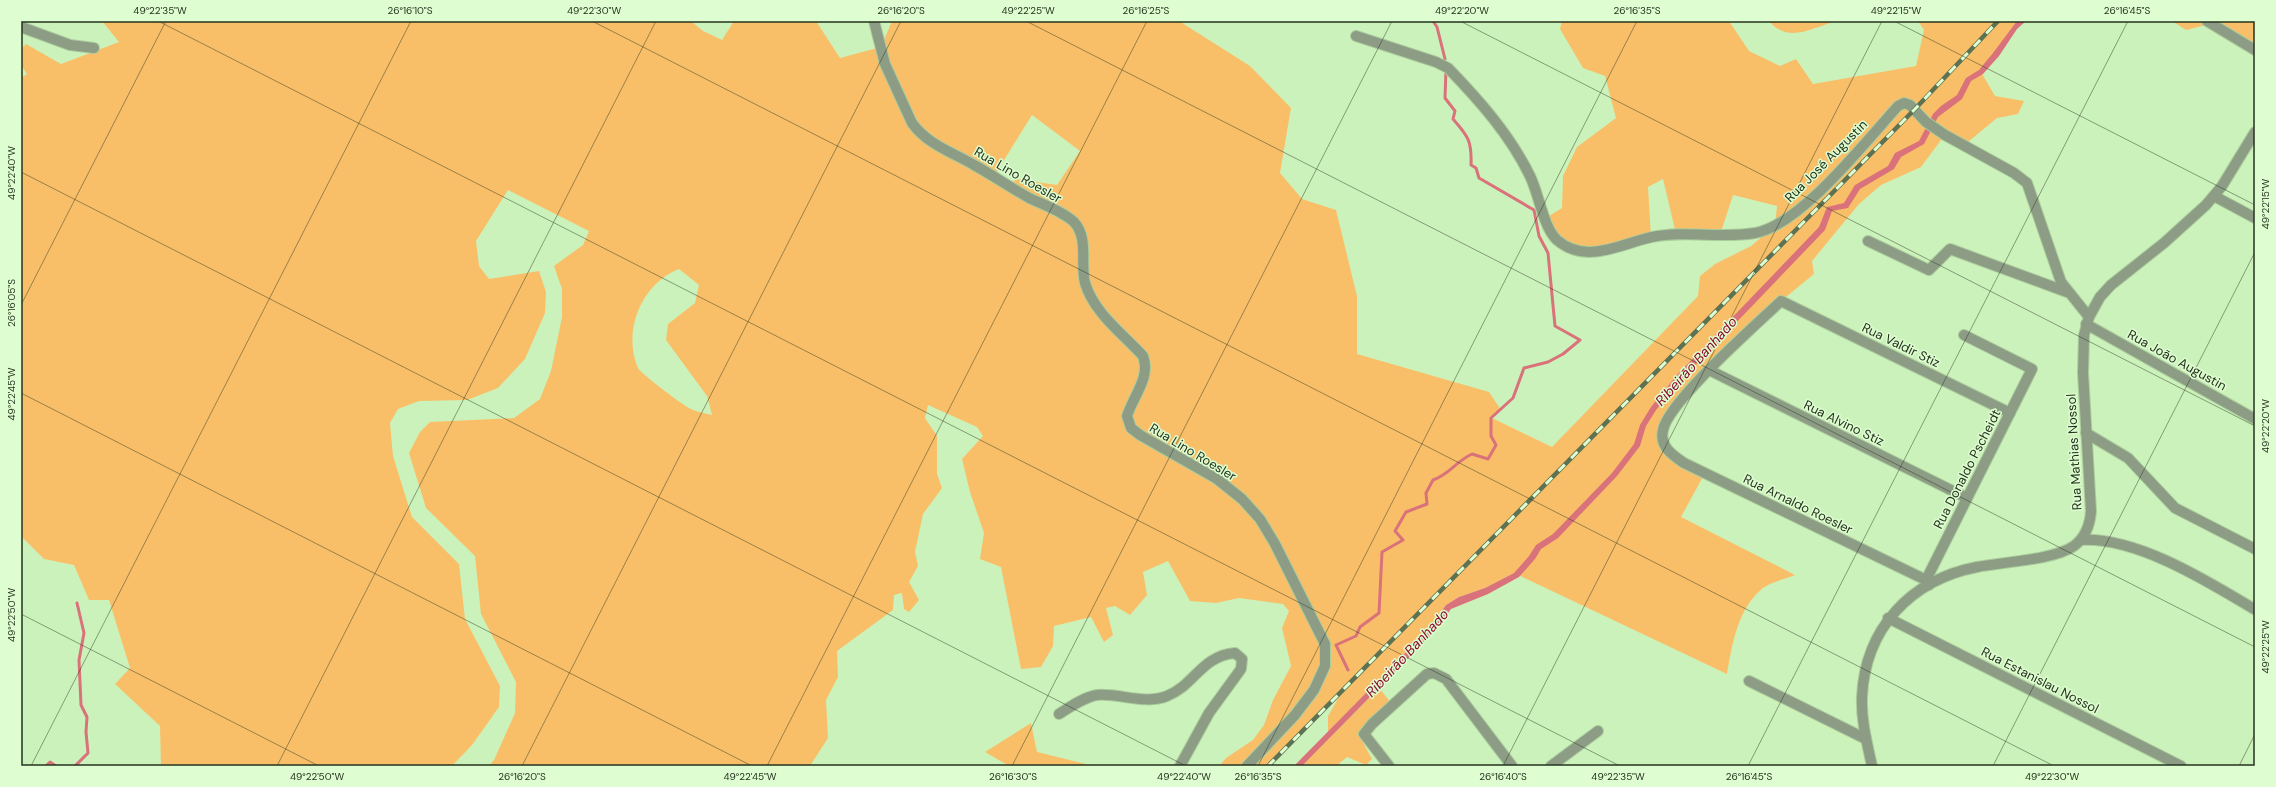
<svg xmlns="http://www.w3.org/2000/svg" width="2276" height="787" font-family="'DM Sans',sans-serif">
<rect width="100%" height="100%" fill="#ccf2bb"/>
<g fill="#f9bf68" fill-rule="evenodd">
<path d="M102,21H691L703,31L722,40L734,21H816L840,58L881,47L892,21H1179L1250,66L1291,108L1280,173L1302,199L1336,210L1357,296V354L1489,392L1501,410L1492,418L1552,447L1698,296L1700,276L1715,264L1751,246L1775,226L1777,206L1733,195L1720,235L1676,234L1663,179L1648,187L1651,237L1601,252L1563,244L1546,218L1562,208L1563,176L1577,147L1616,118L1605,76L1583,68L1560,29L1562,21H1729L1749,51L1780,66L1796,59L1813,84L1916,66L1924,30L1918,21H2021L1981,72L1995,96L2024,101L2018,114L1997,118L1963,146L1944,136L1921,167L1881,185L1859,204L1812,261L1814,274L1781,301L1672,412L1664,444L1705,473L1681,517L1795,575C1785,579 1771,582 1763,588C1738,608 1732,644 1727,674L1514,573L1485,588L1459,597L1446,605L1428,630L1328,732V716L1347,683L1267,766H1219L1226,758L1253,740L1264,725L1273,700L1291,666L1282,628L1289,611L1283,604L1239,598L1216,603L1190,601L1168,561L1143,572L1147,595L1130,615L1115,606L1106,608L1113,635L1104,642L1091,617L1054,626L1053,646L1041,667L1021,669L1001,567L980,559L984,533L970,492L962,459L983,436L977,427L928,405L925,418L937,436V474L942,488L923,514L915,552L918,566L909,582L919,600L909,612L904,609L902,593L894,595L893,610L837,651L838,677L826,700L828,738L810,766H489L494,760L515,713L516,682L481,614L475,556L426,508L409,453L420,432L430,422L514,418L540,399L551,371L562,317V289L554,266L583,245L589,231L508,190L476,241L479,266L489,279L539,271L546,292L545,313L525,359L498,388L467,400L419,401L398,409L390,423L393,456L412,517L459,564L465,619L500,686L499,707L472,745L452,766H161L160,726L115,684L130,668L109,600H89L74,565L44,559L21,536V78L27,74L21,65V49L26,44L61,64L119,42ZM1032,115L1080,151L1057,185L1016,179L1009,187L993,178ZM679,269L699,285L695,303L668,324L666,340L707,396L712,415C705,413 697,412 691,409C685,407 639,372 638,368C622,331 642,283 679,269Z"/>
<path d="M1769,21H1836C1812,28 1788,44 1769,21Z"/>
<polygon points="2172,21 2255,21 2255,50 2210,24 2186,30"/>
<polygon points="1379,688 1392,704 1362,732 1361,739 1372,759 1366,765 1347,757 1336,766 1302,766"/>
<polygon points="1031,723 1037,752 1094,766 1009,766 985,752"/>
</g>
<polygon fill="#d9727a" points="2017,21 2026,21 2017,29 1999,56 1983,74 1971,81 1962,99 1938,117 1924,144 1901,157 1894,169 1860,189 1848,208 1832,211 1825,230 1682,379 1656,410 1646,426 1640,446 1617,476 1558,538 1541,549 1535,559 1519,577 1488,594 1451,609 1433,633 1302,766 1294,766 1428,630 1446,605 1459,597 1485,588 1514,573 1529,556 1536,545 1553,534 1612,473 1634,444 1640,425 1651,407 1677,375 1819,227 1827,207 1844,203 1855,185 1888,166 1895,153 1919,141 1933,114 1941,106 1957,95 1966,78 1979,70 1993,53"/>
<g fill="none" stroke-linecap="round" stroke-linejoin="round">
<g stroke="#d9727a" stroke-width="3">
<polyline points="1433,21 1437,27 1445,59"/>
<path d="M1348,670L1336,645L1356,636L1360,627L1379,613L1382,552L1403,540L1395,531L1406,512L1427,504L1426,493L1433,480C1450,474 1455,462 1472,454L1488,459L1496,445L1491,436V418L1513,398L1524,368L1548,362L1563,354L1580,340L1555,326L1548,253L1539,236L1534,210L1479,178L1476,168L1471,165C1472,141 1468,136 1453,119L1455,111L1445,98L1446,69"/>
<polyline points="46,766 50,762 56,766"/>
<polyline points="75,766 88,753 86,732 87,717 81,705 79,660 84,633 77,603"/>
</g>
<g stroke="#abcc9c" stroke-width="12">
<g id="minor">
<path d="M874,21L885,64L912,123C928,145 952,152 974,165C994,176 1011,188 1031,199C1045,205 1063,212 1074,222C1089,238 1080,264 1085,283C1094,313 1123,334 1143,356C1151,378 1133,396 1127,416L1131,428L1140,435L1217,479L1242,499L1260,519L1275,544L1325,644V666L1314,690L1295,715L1247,766"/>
<polyline points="2207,21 2255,50"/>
<polyline points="21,27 70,45 94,48"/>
<path d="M1356,36L1436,62L1448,68C1480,101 1510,135 1530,176C1539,194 1543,227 1557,240C1586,265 1620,244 1652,237C1686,230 1721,239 1755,233C1801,225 1866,141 1898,106L1904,103L1910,105L1926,122L1945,135L2014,173L2027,183L2061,282L2089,317"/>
<polyline points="2214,196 2255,218"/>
<polyline points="1868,241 1929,270 1950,249 2067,292"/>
<polyline points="2086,324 2255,419"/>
<polyline points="1709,370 1967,498"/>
<polyline points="2086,433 2128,458 2175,508 2255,549"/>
<path d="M2081,540C2137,537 2207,581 2254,609"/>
<polyline points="1926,580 2032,369 1964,335"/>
<path d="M1929,585L1926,580L1684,463C1672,455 1659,446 1663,430C1668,402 1757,324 1781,301L2010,413"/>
<polyline points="1888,618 2181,766"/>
<polyline points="1749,681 1866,739"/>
<path d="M1059,714C1070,707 1084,697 1097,695C1120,693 1145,705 1167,696C1195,685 1201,656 1235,653L1242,659L1241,669L1209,713L1180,766"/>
<polyline points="1389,766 1364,734 1372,724 1427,674 1434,673 1446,679 1512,766"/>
<polyline points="1551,766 1598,731"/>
</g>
</g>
<g stroke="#abcc9c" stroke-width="12">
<path id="tertiary" d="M1872,766C1867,743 1861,720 1862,697C1865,629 1910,580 1977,567C2002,562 2054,560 2074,546C2086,537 2090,525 2091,511L2083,373L2084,335L2089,317L2100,297L2111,285L2164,243L2206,205L2222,186L2255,132"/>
</g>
<use href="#minor" stroke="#8c9c85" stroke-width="10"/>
<use href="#tertiary" stroke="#8c9c85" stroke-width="10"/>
<g stroke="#5c7252" stroke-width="4.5">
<polyline id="rail" points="1268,766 1915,109 1998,21"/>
</g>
<use href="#rail" stroke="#defdd1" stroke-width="3" stroke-dasharray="9" stroke-linecap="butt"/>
</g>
<path fill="none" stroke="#25331e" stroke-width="1" stroke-opacity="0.45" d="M158,21L1620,766M592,21L2054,766M1026,21L2255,647M1460,21L2255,426M1894,21L2255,205M21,172L1186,766M21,305L166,21M21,393L752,766M21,614L319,766M31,766L411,21M277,766L656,21M522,766L901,21M767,766L1147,21M1012,766L1392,21M1258,766L1637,21M1503,766L1882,21M1748,766L2128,21M1993,766L2255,252M2239,766L2255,734"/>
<g text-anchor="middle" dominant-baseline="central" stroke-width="3" stroke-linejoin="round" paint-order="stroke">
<g font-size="13" fill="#25331e" stroke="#defdd1">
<text transform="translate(1826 161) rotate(-45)">Rua José Augustin</text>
<text transform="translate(1018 175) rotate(30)">Rua Lino Roesler</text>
<text transform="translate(1901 345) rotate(26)">Rua Valdir Stiz</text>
<text transform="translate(2177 360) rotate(29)">Rua João Augustin</text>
<text transform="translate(1844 423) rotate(26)">Rua Alvino Stiz</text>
<text transform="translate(1193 452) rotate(31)">Rua Lino Roesler</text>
<text transform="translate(2074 452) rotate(-93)">Rua Mathias Nossol</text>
<text transform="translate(1967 469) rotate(-63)">Rua Donaldo Pscheidt</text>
<text transform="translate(1798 504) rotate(26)">Rua Arnaldo Roesler</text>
<text transform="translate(2040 680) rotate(27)">Rua Estanislau Nossol</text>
</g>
<g font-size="14" font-style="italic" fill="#8c0b2b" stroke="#defdd1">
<text transform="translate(1696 361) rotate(-48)">Ribeirão Banhado</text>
<text transform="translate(1407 653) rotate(-47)">Ribeirão Banhado</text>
</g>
</g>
<rect width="2276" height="787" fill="none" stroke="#defdd1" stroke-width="44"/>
<rect x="22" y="22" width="2232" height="743" fill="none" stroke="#25331e" stroke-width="1.5"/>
<g font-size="10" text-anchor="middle" fill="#25331e">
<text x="160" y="14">49°22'35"W</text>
<text x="410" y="14">26°16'10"S</text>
<text x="594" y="14">49°22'30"W</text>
<text x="901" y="14">26°16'20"S</text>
<text x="1028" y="14">49°22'25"W</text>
<text x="1146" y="14">26°16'25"S</text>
<text x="1462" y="14">49°22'20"W</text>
<text x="1637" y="14">26°16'35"S</text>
<text x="1896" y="14">49°22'15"W</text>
<text x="2127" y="14">26°16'45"S</text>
<text transform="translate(11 173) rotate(-90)" y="4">49°22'40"W</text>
<text transform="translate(2265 204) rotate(-90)" y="4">49°22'15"W</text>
<text transform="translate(11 303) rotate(-90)" y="4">26°16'05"S</text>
<text transform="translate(11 394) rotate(-90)" y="4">49°22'45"W</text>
<text transform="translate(2265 426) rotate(-90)" y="4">49°22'20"W</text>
<text transform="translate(11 615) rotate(-90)" y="4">49°22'50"W</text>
<text transform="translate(2265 647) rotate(-90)" y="4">49°22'25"W</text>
<text x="317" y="780">49°22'50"W</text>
<text x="522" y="780">26°16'20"S</text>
<text x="750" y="780">49°22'45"W</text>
<text x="1013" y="780">26°16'30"S</text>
<text x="1184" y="780">49°22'40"W</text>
<text x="1258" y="780">26°16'35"S</text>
<text x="1503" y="780">26°16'40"S</text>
<text x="1618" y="780">49°22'35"W</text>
<text x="1749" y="780">26°16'45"S</text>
<text x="2052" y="780">49°22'30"W</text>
</g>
</svg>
